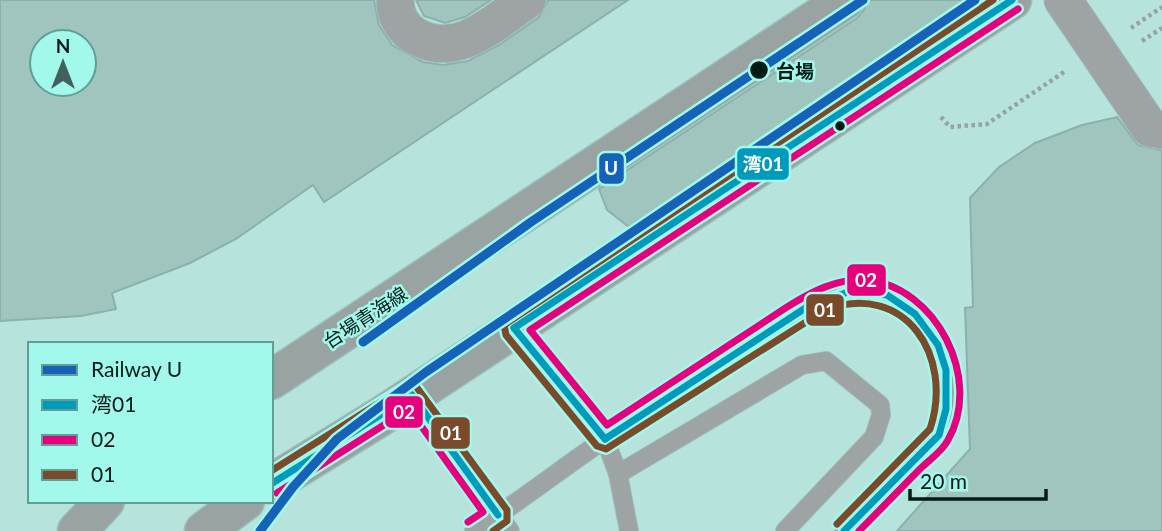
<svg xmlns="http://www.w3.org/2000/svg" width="1162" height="531" font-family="Lato,'Noto Sans JP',sans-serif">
<rect width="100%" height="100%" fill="#b6e4dd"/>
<g fill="#a0c4be" stroke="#8cb1ac" stroke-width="2" fill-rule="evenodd">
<path d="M0,0H374L379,25L392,45L423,62L443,65L468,61L499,45L539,17L548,0H628L324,202L313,185L236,239L190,263L112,293L116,309L81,316L0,321ZM42,42H84V84H42Z"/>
<polygon points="416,0 491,0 465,17 445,23 424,16"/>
<polygon points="867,0 970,0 629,227 607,210 599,189 857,18 864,10"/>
<polygon points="1117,117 1138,145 1162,150 1162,531 897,531 970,449 965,308 973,307 970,198 999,167 1035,143 1082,125"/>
</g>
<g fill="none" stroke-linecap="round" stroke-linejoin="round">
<g stroke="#9cc0bb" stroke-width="20">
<g id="lane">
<polyline points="514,328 605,439 618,474 629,531"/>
<polyline points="412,395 510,531"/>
<polyline points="618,474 802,365 826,361 880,405 881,415 874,437 785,531"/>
<path d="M474,531C519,502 561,469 605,439C645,412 686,387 726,361C763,336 805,298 851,291C883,287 910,303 928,329C949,360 953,399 939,435L844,531"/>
</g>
</g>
<g stroke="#9cc0bb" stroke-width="39">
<g id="street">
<path d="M395,0C395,15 402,28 415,36C457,60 493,23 527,0"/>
<polyline points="1063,0 1150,128 1162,130"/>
</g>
</g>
<g stroke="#9cc0bb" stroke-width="41">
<g id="secondary">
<polyline points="271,380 845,0"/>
<polyline points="271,484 380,417 1012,0"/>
<polyline points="77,531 105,501"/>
<polyline points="204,531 245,501"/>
</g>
</g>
<g stroke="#96a3a2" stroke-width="4.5" stroke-dasharray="3.5 3.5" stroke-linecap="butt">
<polyline points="1131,28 1162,7"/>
<polyline points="1142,41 1162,28"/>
<polyline points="941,117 950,127 987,124 1064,72"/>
</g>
<use href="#lane" stroke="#9ea3a3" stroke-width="18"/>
<use href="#street" stroke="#9ea3a3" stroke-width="37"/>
<use href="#secondary" stroke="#98a3a2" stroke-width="38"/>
<g stroke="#a2f8eb" stroke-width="12">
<g id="bus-1">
<polyline points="514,328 1012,0"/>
<polyline points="514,328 605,439"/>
<polyline points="412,395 498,515"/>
<polyline points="605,439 807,307 851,291 887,295 915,314 938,345 946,370 946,409 939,435 844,531"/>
<polyline points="271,484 412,395"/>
</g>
</g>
<g stroke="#a2f8eb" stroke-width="12">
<g id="bus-2">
<polyline points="277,493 409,409 483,512 468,522"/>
<path d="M859,531C880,510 901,488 922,467C931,459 943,450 948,440C983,379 936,286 866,280C837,278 811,292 787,307L607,425L530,330L1018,9"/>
</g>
</g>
<g stroke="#a2f8eb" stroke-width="12">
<g id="bus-3">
<polyline points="271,471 406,386 415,385 507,510 507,521 493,531"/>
<path d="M837,524L930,429C954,357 906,280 825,310L606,449L597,446L506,335L504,325L993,0"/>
</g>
</g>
<use href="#bus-1" stroke="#009bbc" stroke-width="7"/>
<use href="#bus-2" stroke="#e5007d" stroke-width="7"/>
<use href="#bus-3" stroke="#7a4b2a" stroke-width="7"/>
<g stroke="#a2f8eb" stroke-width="14">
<g id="rail-1">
<polyline points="363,342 531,222 863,0"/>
<polyline points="260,531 293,487 337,439 426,372 975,0"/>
</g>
</g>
<use href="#rail-1" stroke="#1662b8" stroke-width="9"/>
</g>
<g fill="#001a16" stroke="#a2f8eb" stroke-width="2.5">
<circle cx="759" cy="70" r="10"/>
<circle cx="840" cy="126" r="6"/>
</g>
<g text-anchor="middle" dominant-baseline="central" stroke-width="5" stroke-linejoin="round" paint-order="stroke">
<g font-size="19" font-weight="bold" fill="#001a16" stroke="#a2f8eb" text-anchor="start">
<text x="776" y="70">台場</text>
</g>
<g font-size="19" fill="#001a16" stroke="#a2f8eb">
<text transform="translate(365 317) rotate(-33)">台場青海線</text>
</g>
</g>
<g stroke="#a2f8eb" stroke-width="2.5">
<rect x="736" y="147" width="54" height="34" rx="7" fill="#009bbc"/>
<rect x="598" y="152" width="27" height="33" rx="7" fill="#1662b8"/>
<rect x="846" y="263" width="41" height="34" rx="7" fill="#e5007d"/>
<rect x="805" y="293" width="40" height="34" rx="7" fill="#7a4b2a"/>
<rect x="384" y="395" width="40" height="34" rx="7" fill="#e5007d"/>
<rect x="430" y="416" width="41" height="34" rx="7" fill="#7a4b2a"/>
</g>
<g font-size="19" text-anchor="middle" font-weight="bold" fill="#fff">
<text x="763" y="171">湾01</text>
<text x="611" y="175">U</text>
<text x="866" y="287">02</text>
<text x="825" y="317">01</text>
<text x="404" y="419">02</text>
<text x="451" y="440">01</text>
</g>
<rect x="28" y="342" width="245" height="161" fill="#a2f8eb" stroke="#619f96" stroke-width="2"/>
<rect x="42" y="365" width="35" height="10" fill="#1662b8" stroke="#619f96" stroke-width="2"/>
<text x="91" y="377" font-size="21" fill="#001a16">Railway U</text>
<rect x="42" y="400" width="35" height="10" fill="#009bbc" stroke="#619f96" stroke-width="2"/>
<text x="91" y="412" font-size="21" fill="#001a16">湾01</text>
<rect x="42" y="435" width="35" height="10" fill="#e5007d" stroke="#619f96" stroke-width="2"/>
<text x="91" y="447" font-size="21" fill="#001a16">02</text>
<rect x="42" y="470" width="35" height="10" fill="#7a4b2a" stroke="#619f96" stroke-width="2"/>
<text x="91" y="482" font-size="21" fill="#001a16">01</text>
<g transform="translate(63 63)"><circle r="33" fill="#a2f8eb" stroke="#619f96" stroke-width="2"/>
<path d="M0-5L12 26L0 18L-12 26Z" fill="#40615c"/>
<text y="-10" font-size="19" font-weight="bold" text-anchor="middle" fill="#001a16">N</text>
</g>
<path d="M910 489v10h136v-10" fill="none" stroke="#001a16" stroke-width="3.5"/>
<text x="920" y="489" font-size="21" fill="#001a16" stroke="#a2f8eb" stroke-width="5" paint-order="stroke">20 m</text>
</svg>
